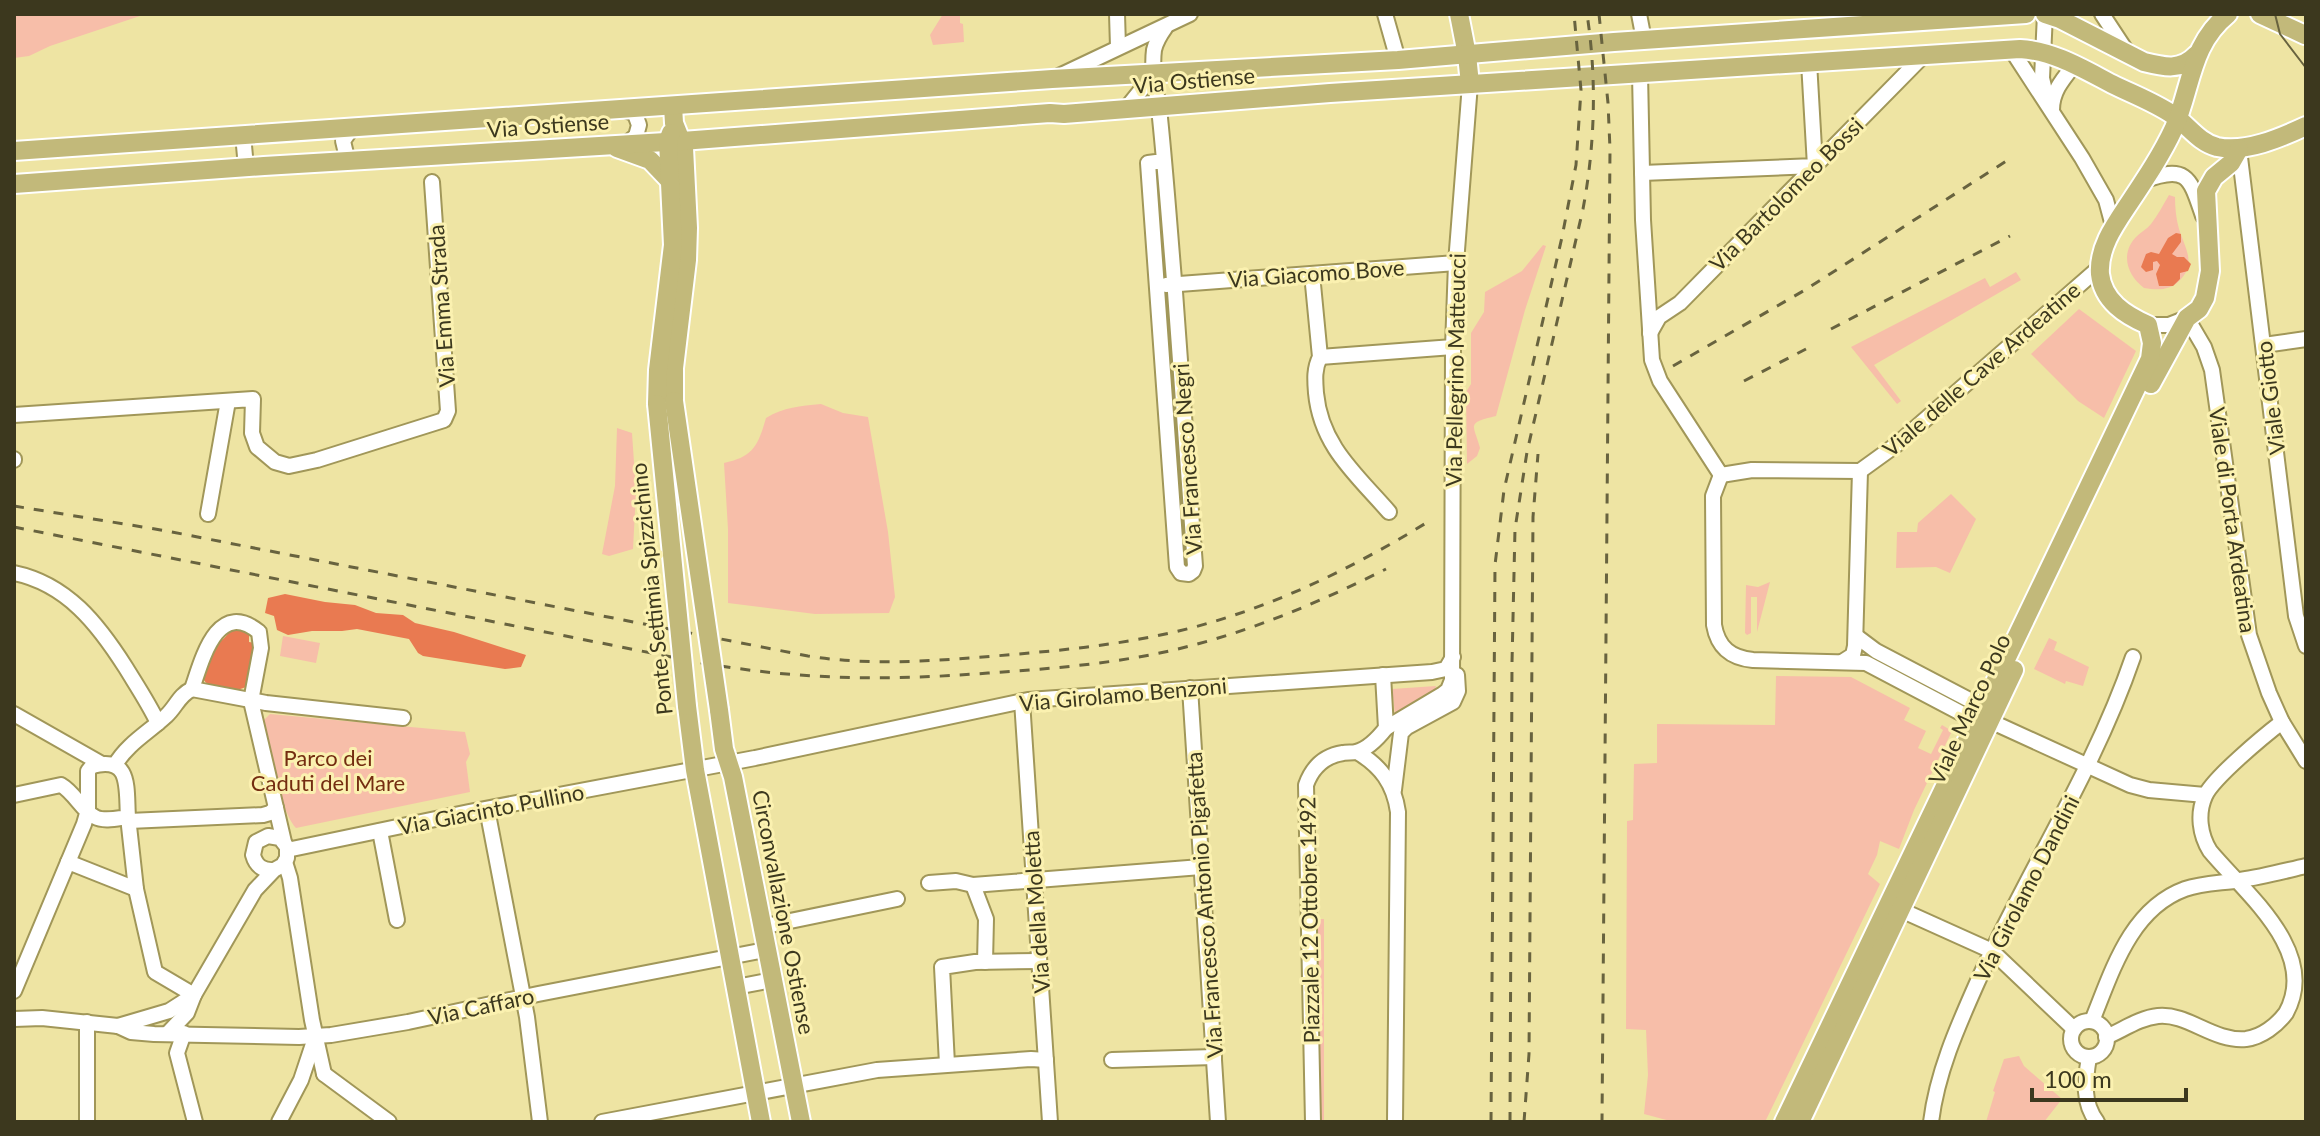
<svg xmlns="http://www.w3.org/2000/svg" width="2320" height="1136" font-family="Lato,sans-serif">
<rect width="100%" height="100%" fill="#eee4a3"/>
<g fill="#f7bea9">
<polygon points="14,14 146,14 50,46 29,56 14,58"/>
<polygon points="943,14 960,14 960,23 963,24 964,42 933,45 930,35"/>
<path d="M2169,195L2175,197C2175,207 2176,219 2179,229C2185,248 2197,264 2179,281C2169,291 2157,290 2144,288C2127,275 2120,254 2136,237C2141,232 2147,229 2151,224C2158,215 2163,205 2169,195Z"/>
<path d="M1543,245L1546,246L1525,310L1496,416C1465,423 1474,425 1480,448L1477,456L1467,464L1466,392L1471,384V333L1484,312L1485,292L1522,271Z"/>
<polygon points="2016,272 2021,280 1874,365 1901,401 1897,404 1851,347 1985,278 1990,287"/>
<polygon points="2079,309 2136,351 2104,418 2078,401 2031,354"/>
<path d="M821,404L843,413L868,417L888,532L895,597L889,613L815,614L728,603V529L724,463C753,457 758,446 766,418C784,407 800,406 821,404Z"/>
<polygon points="617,428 632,433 636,492 633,549 609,556 602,554 615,486"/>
<polygon points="1951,494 1976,519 1950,573 1936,567 1896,568 1897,532 1917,532 1918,523"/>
<polygon points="1770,582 1757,632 1757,597 1751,597 1751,633 1747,635 1745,633 1746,585 1758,587"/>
<polygon points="283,636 320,643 316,663 280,656"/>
<polygon points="2049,638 2057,642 2054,650 2089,667 2083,686 2066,681 2065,684 2034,669"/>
<polygon points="1776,676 1851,677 1910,708 1904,720 1926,731 1918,748 1931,754 1943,730 1940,728 1942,725 1952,731 1914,810 1899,849 1880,841 1877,855 1868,874 1880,884 1765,1122 1674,1122 1644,1114 1648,1075 1646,1030 1626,1029 1627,821 1633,820 1634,764 1657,763 1657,724 1775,725"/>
<polygon points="1436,686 1434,694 1395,714 1392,689"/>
<path d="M270,714L465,732L470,754L466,762L470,792L296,828C279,810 270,746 264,720Z"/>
<polygon points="1314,919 1324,919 1324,1122 1320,1122"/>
<polygon points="2019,1056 2024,1066 2062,1099 2044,1122 1986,1122 1995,1092 1993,1091 2004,1059"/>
</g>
<g fill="#e97a51">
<polygon points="2176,233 2181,234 2181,242 2172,254 2177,257 2184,257 2191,264 2188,271 2180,273 2180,279 2173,286 2159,286 2156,274 2160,265 2157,261 2153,262 2153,270 2146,272 2141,267 2146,254 2151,252 2159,254 2168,238"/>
<polygon points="285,594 325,602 355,605 376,613 403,615 415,623 454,632 526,655 521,667 505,669 423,656 418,653 409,639 357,629 342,631 312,631 288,635 277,630 274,616 265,613 268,598"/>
<path d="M231,629H241L249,634V642L255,643L251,677L246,687C231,694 208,692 201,675L207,667C208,643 220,648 231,629Z"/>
</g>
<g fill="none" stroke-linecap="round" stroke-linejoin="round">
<g stroke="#a19759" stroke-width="18">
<g id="minor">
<polyline points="1117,14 1118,47"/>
<polyline points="1385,14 1398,60"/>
<polyline points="1639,14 1644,40"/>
<polyline points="2045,14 2042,78 2046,95"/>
<polyline points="2102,14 2127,52"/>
<polyline points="2011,49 2082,158 2106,200 2113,226"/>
<polyline points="1640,74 1643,220 1652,360 1660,381 1721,475"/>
<polyline points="1057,77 1190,14"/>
<polyline points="623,109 635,114 639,125 636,136 626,144"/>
<polyline points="1125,110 1154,74"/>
<path d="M2052,110C2052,91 2063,79 2075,64"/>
<polyline points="243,135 246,167"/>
<polyline points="2239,149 2296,616 2306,646"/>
<path d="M1164,161L1148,163L1177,567L1181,573L1189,574L1193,571L1195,566L1175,292C1170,234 1166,176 1160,118C1158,96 1151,73 1154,50C1156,41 1160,35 1165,28"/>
<polyline points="348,162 343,141 352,128"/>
<polyline points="1642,173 1815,166 1809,62"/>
<path d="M2143,181C2188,164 2190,178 2203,216"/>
<path d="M1312,274L1320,357C1314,369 1315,380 1316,393C1321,446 1356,474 1389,512"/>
<polyline points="1166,285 1456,263"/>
<polyline points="2148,325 2169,325 2187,318 2204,347 2212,370 2249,635 2269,693 2282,722 2306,761"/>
<polyline points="1650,333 1659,317 1680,303 1924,55"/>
<polyline points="2264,345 2306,339"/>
<polyline points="1320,357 1453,347"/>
<polyline points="14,415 253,399 252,433 257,447 275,462 289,466 317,460 444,420 448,411 432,182"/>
<polyline points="14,459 14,460"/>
<polyline points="1860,471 1896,445 2100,267"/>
<path d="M1721,475L1713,496L1714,625C1718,648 1731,658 1753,660L1866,663L1976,721H1990L2130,785L2149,790L2205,795"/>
<polyline points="1721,475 1752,470 1860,471"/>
<polyline points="208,514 228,401"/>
<path d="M14,573C67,584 98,624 126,668C137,686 149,704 158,723"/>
<polyline points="1856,636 1876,651 1977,704 1987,716"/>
<polyline points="1842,662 1853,655 1855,646 1860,471"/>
<polyline points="1190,688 1218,1122"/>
<path d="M192,689C202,660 217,598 259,632L261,648L251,701L284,842"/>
<polyline points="192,689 266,703 403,718"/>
<polyline points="1022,701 1050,1122"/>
<polyline points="14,714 102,764"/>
<polyline points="1386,728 1443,694 1448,690 1452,680 1453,347 1456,263 1470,84"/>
<path d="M1357,752C1381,766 1394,784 1398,812L1395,1122"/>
<path d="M115,765C127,744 149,732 166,716C176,707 179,695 192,689"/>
<polyline points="1394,790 1401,733 1407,727 1453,702 1458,691 1457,675"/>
<path d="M14,795L61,785C75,793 82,811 95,817C104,822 119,818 128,817C126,789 132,755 92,766L88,771V810L84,824L14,991"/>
<polyline points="487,809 527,1017 540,1122"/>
<polyline points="128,817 136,889 155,972 194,995"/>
<polyline points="129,821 263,815 270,813 276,808"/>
<polyline points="380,831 397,920"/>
<polyline points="287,850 469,812 755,758 1028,700 1432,672 1446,669 1453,657"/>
<polyline points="68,862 136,889"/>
<polyline points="285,862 290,878 312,1020 324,1074"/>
<polyline points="929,883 956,881 973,885 1201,867"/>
<polyline points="973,885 986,919 985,962"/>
<polyline points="1901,910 1992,951 2074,1029"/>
<polyline points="761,927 897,899"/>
<polyline points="736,987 772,980"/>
<polyline points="14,1019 42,1018 118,1026 131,1032 154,1034 299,1037 331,1035 408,1022 538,994 765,950"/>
<path d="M2092,1021C2112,972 2130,909 2185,889C2202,883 2222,883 2240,880C2262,877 2284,871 2306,866"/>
<circle cx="2089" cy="1039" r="18"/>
<polyline points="87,1022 87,1122"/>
<polyline points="118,1026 169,1011 194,995"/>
<polyline points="184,1033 177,1053 195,1122"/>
<path d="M167,1034L187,1013L194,995L255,890L274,870L283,865L287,858V847L280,838L268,836L256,842L253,855C256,866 263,871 274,870"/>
<path d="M2106,1037C2123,1030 2139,1018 2158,1016C2188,1013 2213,1042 2246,1039C2262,1037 2277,1025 2286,1013C2320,952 2245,893 2210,851C2200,835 2197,814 2205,796C2213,778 2265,735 2282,722"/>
<path d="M2089,1057C2085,1081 2082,1102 2097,1122"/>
<polyline points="1112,1060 1214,1057"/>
<polyline points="947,1064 942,967 975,962 1039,961"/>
<polyline points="324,1074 389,1122"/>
<polyline points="279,1122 301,1080 314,1041"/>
<polyline points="602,1122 877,1070 1031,1059 1046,1060"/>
<path d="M1313,1122L1306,785C1312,768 1324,756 1343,753C1347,752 1352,753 1356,752C1368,749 1379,737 1386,728L1383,675"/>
<path d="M1931,1122C1937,1073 1957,1028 1977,983C2026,874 2094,771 2133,657"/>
</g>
</g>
<g stroke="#fff" stroke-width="22">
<g id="major">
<polyline points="1459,14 1467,55 1470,84"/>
<path d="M2045,14L2060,19L2144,62C2164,67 2181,71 2196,55"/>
<polyline points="2260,14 2305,35"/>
<polyline points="673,106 674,123 684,148 688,228 687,260 674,368 674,401"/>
<polyline points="617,148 650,160 671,182"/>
<polyline points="14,151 1052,79 1398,60 1614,42 2026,14"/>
<path d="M14,184L264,166L682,141L1050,113L1064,114L1330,93L2020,49C2054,51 2083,69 2112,84C2132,94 2154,102 2173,115C2188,125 2198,142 2217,147C2246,153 2280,138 2306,126"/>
<polyline points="2151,384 2187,318 2199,309 2205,298 2210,271 2206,191 2214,177 2231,163 2239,149"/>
<polyline points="657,404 658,370 673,245 668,141 671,133"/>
<polyline points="687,706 695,770 761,1122"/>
<polyline points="719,710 724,749 733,777 801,1122"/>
<path d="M1784,1122L2150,359L2152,343L2148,325C2125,315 2103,301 2100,274C2098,247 2116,223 2130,202C2146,178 2162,154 2174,128C2192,86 2190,45 2228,14"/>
<polyline points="1800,1122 2014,670"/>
</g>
</g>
<use href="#minor" stroke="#fff" stroke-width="14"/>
<use href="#major" stroke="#c2b97a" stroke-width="18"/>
<polyline stroke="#68633f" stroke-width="2" points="2275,14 2280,34 2306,68"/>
<g stroke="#68633f" stroke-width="3" stroke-dasharray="10 10" stroke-linecap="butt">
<polyline points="1599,14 1608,103 1610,149 1602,1122"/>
<polyline points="1831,329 2010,236"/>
<polyline points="1673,366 1805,290 2011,158"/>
<polyline points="1744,381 1806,349"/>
<path d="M14,506L167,531L808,656C871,666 932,661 995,656C1054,651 1112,646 1170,633C1264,612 1350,570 1431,520"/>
<path d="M14,527L697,662C797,680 886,681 988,673C1049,669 1110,664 1169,651C1245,634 1316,604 1386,569"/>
<polyline points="1491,1122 1495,565 1504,490 1562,237 1576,165 1581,90 1574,14"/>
<path d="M1510,1122L1512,663L1515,529L1527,452L1583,209C1595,145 1597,79 1587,14"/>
<polyline points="1524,1122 1529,1054 1533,517 1538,454"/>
</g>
<g stroke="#fff" stroke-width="22" stroke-linecap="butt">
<g id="major-bridge">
<polyline points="674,401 719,710"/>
<polyline points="657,404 687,706"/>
</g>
</g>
<use href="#major-bridge" stroke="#c2b97a" stroke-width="18"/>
</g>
<g text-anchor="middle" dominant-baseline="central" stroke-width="6" stroke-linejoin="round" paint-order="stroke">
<g font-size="22" fill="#3c381e" stroke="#fbf1b0">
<text transform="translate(1194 80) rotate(-5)">Via Ostiense</text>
<text transform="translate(548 125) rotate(-4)">Via Ostiense</text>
<text transform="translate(1786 194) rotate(-45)">Via Bartolomeo Bossi</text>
<text transform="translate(1316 273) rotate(-4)">Via Giacomo Bove</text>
<text transform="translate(441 306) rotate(-94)">Via Emma Strada</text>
<text transform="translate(1981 369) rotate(-41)">Viale delle Cave Ardeatine</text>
<text transform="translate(1455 370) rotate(-89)">Via Pellegrino Matteucci</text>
<text transform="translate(2270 398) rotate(-97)">Viale Giotto</text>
<text transform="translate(1187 459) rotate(-94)">Via Francesco Negri</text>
<text transform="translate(2233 520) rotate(82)">Viale di Porta Ardeatina</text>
<text transform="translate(651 589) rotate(-96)">Ponte Settimia Spizzichino</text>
<text transform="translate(1123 694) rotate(-5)">Via Girolamo Benzoni</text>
<text transform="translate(1969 709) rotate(-65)">Viale Marco Polo</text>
<text transform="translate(491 809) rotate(-11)">Via Giacinto Pullino</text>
<text transform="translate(2026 888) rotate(-63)">Via Girolamo Dandini</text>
<text transform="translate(1204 905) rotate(-94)">Via Francesco Antonio Pigafetta</text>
<text transform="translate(784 912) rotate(79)">Circonvallazione Ostiense</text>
<text transform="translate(1036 912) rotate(-94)">Via della Moletta</text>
<text transform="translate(1309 920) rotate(-91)">Piazzale 12 Ottobre 1492</text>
<text transform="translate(481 1006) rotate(-12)">Via Caffaro</text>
</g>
<g font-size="22" fill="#742d11" stroke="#fbf1b0">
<text x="328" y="757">Parco dei<tspan x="328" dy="25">Caduti del Mare</tspan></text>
</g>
</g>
<rect width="2320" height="1136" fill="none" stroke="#3c381e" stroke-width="32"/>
<path d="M2032 1088v12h154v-12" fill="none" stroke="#3c381e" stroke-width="4"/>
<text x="2044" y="1088" font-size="24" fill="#3c381e" stroke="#fbf1b0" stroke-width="6" paint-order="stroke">100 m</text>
</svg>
